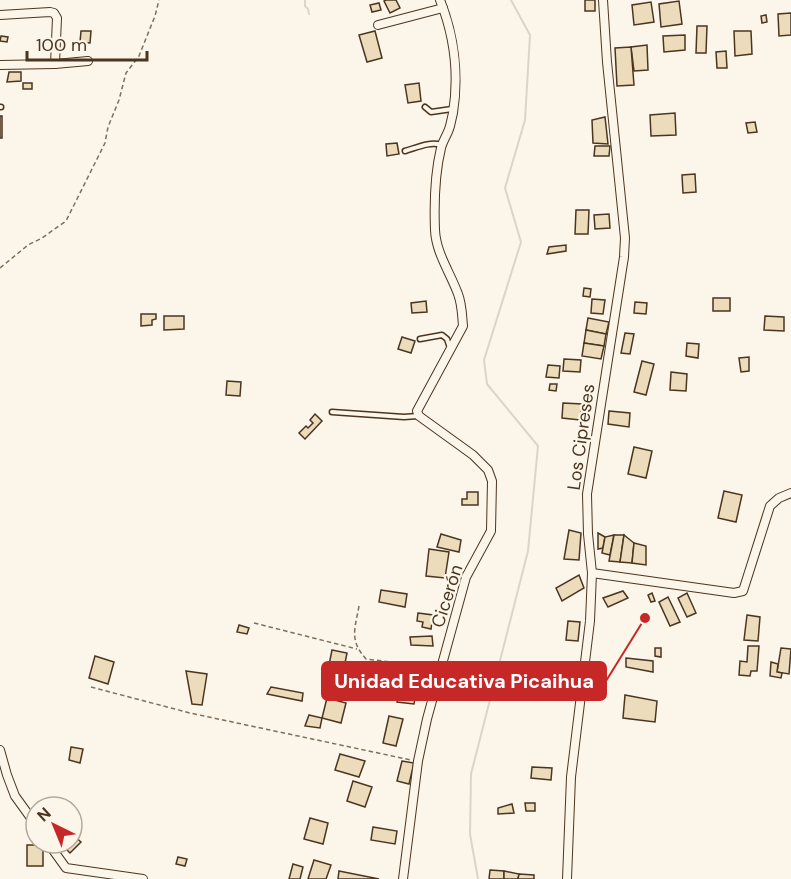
<svg xmlns="http://www.w3.org/2000/svg" width="791" height="879" font-family="'DM Sans',sans-serif">
<rect width="100%" height="100%" fill="#fbf6e9"/>
<g fill="none" stroke-linecap="round" stroke-linejoin="round">
<g stroke="#dcd4c6" stroke-width="2">
<polyline points="305,0 305,6 308,9 309,14"/>
<polyline points="478,879 470,834 471,774 528,551 538,446 487,384 484,360 521,242 505,188 525,120 530,35 511,0"/>
</g>
</g>
<g fill="#ecdcbc" stroke="#4a3520" stroke-width="1.5">
<polygon points="386,0 396,0 400,8 390,13 384,1"/>
<rect x="585" y="0" width="10" height="11"/>
<polygon points="679,1 682,24 661,27 659,4"/>
<polygon points="651,2 654,22 634,25 632,5"/>
<polygon points="379,3 381,10 372,12 370,5"/>
<polygon points="791,13 791,35 779,36 778,14"/>
<polygon points="766,15 767,22 762,23 761,16"/>
<polygon points="697,26 707,26 706,53 696,53"/>
<polygon points="81,31 91,31 90,43 80,42"/>
<polygon points="375,31 382,58 367,62 359,35"/>
<polygon points="734,31 751,31 752,54 735,56"/>
<polygon points="685,35 685,50 664,52 663,36"/>
<polygon points="1,36 8,37 7,42 0,41"/>
<polygon points="647,45 648,70 634,71 631,47"/>
<polygon points="631,47 634,85 617,86 615,48"/>
<polygon points="726,51 727,68 717,68 716,52"/>
<polygon points="9,72 21,72 21,81 7,82"/>
<rect x="23" y="83" width="9" height="6"/>
<polygon points="419,83 421,101 408,103 405,85"/>
<polygon points="675,113 676,135 651,136 650,115"/>
<rect x="0" y="116" width="2" height="22"/>
<polygon points="605,117 608,144 593,143 592,120"/>
<polygon points="755,122 757,132 748,133 746,123"/>
<polygon points="397,143 399,154 387,156 386,144"/>
<polygon points="595,146 610,146 609,156 594,156"/>
<polygon points="695,174 696,192 683,193 682,175"/>
<polygon points="576,210 589,210 588,234 575,234"/>
<polygon points="609,214 610,228 595,229 594,215"/>
<polygon points="566,245 566,251 547,254 549,247"/>
<polygon points="584,288 591,289 590,297 583,296"/>
<rect x="713" y="298" width="17" height="13"/>
<polygon points="592,299 605,300 603,314 591,313"/>
<polygon points="426,301 427,312 412,313 411,303"/>
<polygon points="635,302 647,303 646,314 634,313"/>
<polygon points="141,314 156,314 156,319 152,320 152,325 141,326"/>
<polygon points="164,316 184,316 184,329 164,330"/>
<polygon points="765,316 784,317 784,331 764,330"/>
<polygon points="588,318 609,322 606,334 586,330"/>
<polygon points="586,330 606,334 604,346 584,343"/>
<polygon points="625,333 634,334 630,354 621,353"/>
<polygon points="402,337 415,341 411,353 398,349"/>
<polygon points="584,343 604,346 601,359 582,356"/>
<polygon points="687,343 699,344 698,358 686,356"/>
<polygon points="749,357 749,371 741,372 739,358"/>
<polygon points="564,359 581,360 580,372 563,371"/>
<polygon points="642,361 654,364 646,395 634,392"/>
<polygon points="548,365 560,366 559,378 546,377"/>
<polygon points="671,372 687,374 686,391 670,390"/>
<polygon points="227,381 241,382 240,396 226,395"/>
<polygon points="550,384 557,384 556,391 549,390"/>
<polygon points="563,403 582,404 580,420 562,418"/>
<polygon points="609,411 630,413 629,427 608,424"/>
<polygon points="315,414 322,421 305,439 299,433 306,426 308,428 313,423 310,420"/>
<polygon points="634,447 652,451 646,478 628,474"/>
<polygon points="724,491 742,495 736,522 718,518"/>
<polygon points="467,492 478,492 478,505 462,505 462,499 467,499"/>
<polygon points="569,530 581,533 579,560 564,559"/>
<polygon points="598,533 605,537 603,548 598,549"/>
<polygon points="441,534 461,540 459,552 437,547"/>
<polygon points="614,535 610,555 602,553 605,537"/>
<polygon points="614,535 624,535 620,562 609,561"/>
<polygon points="624,535 634,543 632,563 620,562"/>
<polygon points="634,543 646,546 646,565 632,563"/>
<polygon points="429,549 449,552 445,578 426,576"/>
<polygon points="579,575 584,588 562,601 556,588"/>
<polygon points="381,590 407,594 405,607 379,602"/>
<polygon points="623,591 628,598 608,607 603,598"/>
<polygon points="652,593 655,601 651,602 648,595"/>
<polygon points="687,593 696,613 687,617 678,598"/>
<polygon points="668,597 680,622 670,626 659,602"/>
<polygon points="418,613 433,615 431,629 422,627 423,622 417,621"/>
<polygon points="747,615 760,617 758,641 744,640"/>
<polygon points="568,621 580,622 578,641 566,640"/>
<polygon points="239,625 249,628 247,634 237,632"/>
<polygon points="432,636 433,646 411,645 410,637"/>
<polygon points="748,646 759,646 757,671 751,671 750,676 739,675 740,661 747,662"/>
<polygon points="655,648 661,648 661,657 655,656"/>
<polygon points="781,648 791,649 789,674 777,672"/>
<polygon points="332,650 347,653 343,673 328,670"/>
<polygon points="95,656 114,662 108,684 89,678"/>
<polygon points="626,658 653,661 653,672 626,667"/>
<polygon points="771,662 778,664 777,672 782,673 781,678 770,676"/>
<polygon points="186,671 207,674 202,705 192,704"/>
<polygon points="401,677 418,680 414,704 397,702"/>
<polygon points="271,687 303,693 302,701 267,694"/>
<polygon points="625,695 657,701 655,722 623,718"/>
<polygon points="327,698 346,703 341,723 322,718"/>
<polygon points="309,715 322,718 320,728 305,726"/>
<polygon points="389,716 403,719 396,746 383,743"/>
<polygon points="71,747 83,749 80,763 69,760"/>
<polygon points="340,754 365,761 359,777 335,770"/>
<polygon points="402,761 414,763 409,784 397,781"/>
<polygon points="532,767 552,768 551,780 531,778"/>
<polygon points="353,781 372,787 365,807 347,801"/>
<polygon points="525,803 535,803 535,811 526,811"/>
<polygon points="512,804 514,813 498,814 498,808"/>
<polygon points="310,818 328,823 323,844 304,839"/>
<polygon points="373,827 397,831 395,844 371,840"/>
<polygon points="72,834 81,842 70,853 60,843 72,843"/>
<rect x="27" y="845" width="16" height="21"/>
<polygon points="178,857 187,859 185,866 176,864"/>
<polygon points="314,860 331,865 326,879 308,879"/>
<polygon points="293,864 303,867 300,879 289,879"/>
<polygon points="490,870 504,871 504,879 489,879"/>
<polygon points="339,871 379,879 338,879"/>
<polygon points="504,871 519,874 518,879 504,879"/>
<polygon points="519,874 534,875 534,879 518,879"/>
</g>
<g fill="none" stroke-linecap="round" stroke-linejoin="round">
<g stroke="#4a3520" stroke-width="7">
<g id="lane">
<polyline points="0,107 1,107"/>
<polyline points="425,107 431,112 452,109"/>
<path d="M405,151C416,148 430,141 441,145"/>
<polyline points="420,339 442,335 447,339 450,348"/>
<polyline points="332,412 404,417 418,416"/>
</g>
</g>
<g stroke="#4a3520" stroke-width="10">
<g id="street">
<polyline points="0,15 50,12 54,13 57,18 55,64"/>
<polyline points="378,25 443,8"/>
<polyline points="0,65 55,64 88,61"/>
<polyline points="592,573 734,593 743,591 770,506 779,498 791,493"/>
<polyline points="0,750 7,775 15,796 36,825"/>
<polyline points="48,843 66,868 143,879"/>
<path d="M403,879L418,761L427,719L466,577L491,531L492,481L488,470L473,455L419,416L417,411L463,326C462,315 462,304 458,294C450,272 436,253 435,230C434,204 435,173 441,148C443,140 448,134 450,126C451,122 452,117 453,113C459,75 454,35 440,0"/>
<polyline points="567,879 571,777 590,621 592,573 588,534 587,494 624,257 625,238 607,62 603,0"/>
</g>
</g>
<g stroke="#7f6f5c" stroke-width="1.5" stroke-dasharray="4.5 3" stroke-linecap="butt">
<polyline points="0,268 28,245 42,238 66,221 105,143 108,127 119,100 126,73 139,56 155,16 159,0"/>
<path d="M359,606C355,629 349,640 366,659L434,667"/>
<polyline points="254,623 357,649"/>
<polyline points="91,687 190,713 411,760"/>
</g>
<use href="#lane" stroke="#fbf6e9" stroke-width="4"/>
<use href="#street" stroke="#fbf6e9" stroke-width="8"/>
</g>
<g text-anchor="middle" dominant-baseline="central" stroke-width="4.5" stroke-linejoin="round" paint-order="stroke">
<g font-size="18" fill="#4a3520" stroke="#fbf6e9">
<text transform="translate(581 437) rotate(-82)">Los Cipreses</text>
<text transform="translate(447 596) rotate(-72)">Cicerón</text>
</g>
</g>
<path fill="none" stroke="#c62828" stroke-width="2" d="M645 618L606 681"/>
<circle fill="#c62828" stroke="#fbf6e9" stroke-width="2" cx="645" cy="618" r="6"/>
<rect fill="#c62828" stroke="#c62828" stroke-width="2" x="322" y="662" width="284" height="38" rx="6"/>
<g font-size="20" text-anchor="middle" font-weight="bold" fill="#fff">
<text x="464" y="688">Unidad Educativa Picaihua</text>
</g>
<g transform="translate(54 825) rotate(317)"><circle r="28" fill="#fbf6e9" stroke="#b4a999" stroke-width="1.5"/>
<path d="M0-4.5L10 22L0 15L-10 22Z" fill="#c62828"/>
<text y="-9" font-size="16" font-weight="bold" text-anchor="middle" fill="#4a3520">N</text>
</g>
<path d="M27 51v9h120v-9" fill="none" stroke="#4a3520" stroke-width="3"/>
<text x="36" y="51" font-size="18" fill="#4a3520" stroke="#fbf6e9" stroke-width="4.5" paint-order="stroke">100 m</text>
</svg>
